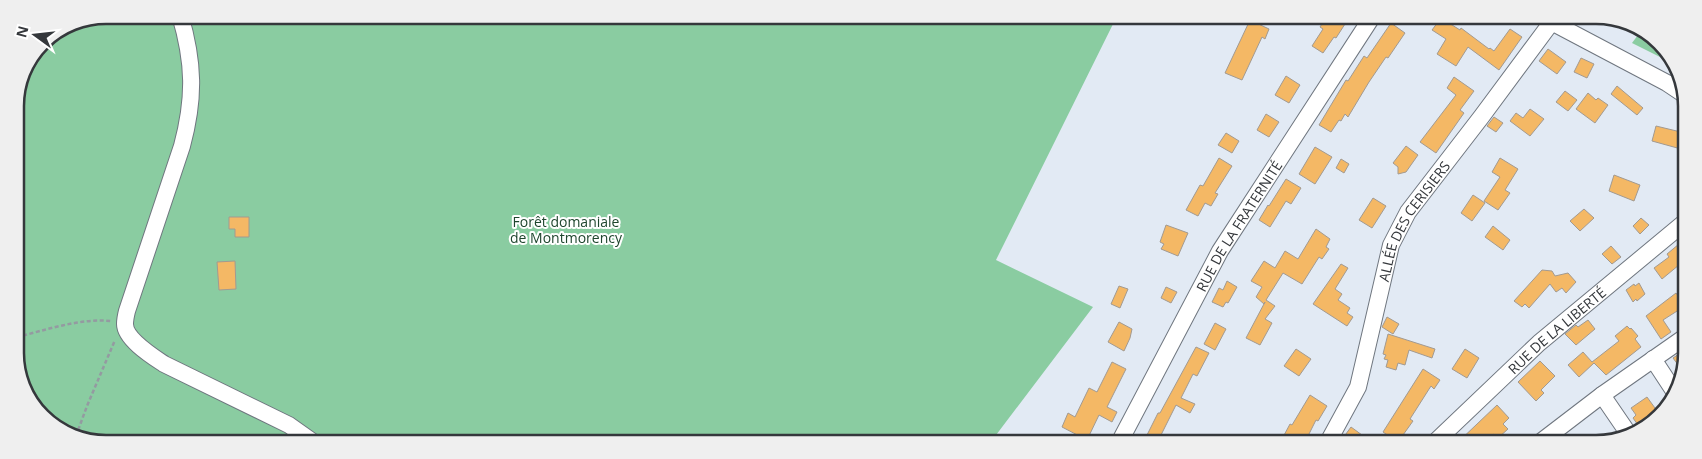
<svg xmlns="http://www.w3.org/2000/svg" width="1702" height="459" font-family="'Open Sans',sans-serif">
<rect width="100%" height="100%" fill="#e2eaf4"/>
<g fill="#8acca1">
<polygon points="106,15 1117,16 996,260 1093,307 990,443 88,442 42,418 17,371 15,100 42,41 71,22"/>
<polygon points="1641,31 1661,42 1672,63 1632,43"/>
</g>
<g fill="#f4b865" stroke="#a29a91">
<polygon points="1327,16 1333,16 1345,24 1336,38 1334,37 1323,53 1312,46 1323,29 1320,27"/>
<polygon points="1441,18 1460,30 1461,28 1489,49 1490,48 1494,51 1510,29 1522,37 1499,70 1468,47 1456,66 1437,54 1446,39 1432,30"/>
<polygon points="1250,20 1269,29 1265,39 1262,37 1242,80 1225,73"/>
<polygon points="1391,23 1405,33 1388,58 1386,57 1369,82 1348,117 1345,114 1341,121 1339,120 1331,132 1319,125 1346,80 1348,81 1364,56 1367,58"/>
<polygon points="1548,49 1566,62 1557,74 1539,61"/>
<polygon points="1581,58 1594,64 1587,78 1574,72"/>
<polygon points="1286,76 1300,85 1289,103 1275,95"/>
<polygon points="1454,77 1474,91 1460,110 1464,113 1436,153 1420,142 1456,95 1447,88"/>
<polygon points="1617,86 1643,108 1637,115 1611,94"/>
<polygon points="1565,91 1577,100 1568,111 1556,102"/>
<polygon points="1588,93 1596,100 1598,98 1608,105 1595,123 1576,109"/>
<polygon points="1530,109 1544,119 1530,136 1510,121 1516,113 1523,118"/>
<polygon points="1266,114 1279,122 1269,137 1257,130"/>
<polygon points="1494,117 1503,123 1496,132 1487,126"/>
<polygon points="1656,126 1685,133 1681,149 1652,141"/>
<polygon points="1226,133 1239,141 1232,153 1218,145"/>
<polygon points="1406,146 1418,155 1406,172 1398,174 1398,167 1393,163"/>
<polygon points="1315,147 1332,157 1315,184 1299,174"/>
<polygon points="1219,158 1232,166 1215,193 1218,194 1211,206 1205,203 1198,216 1186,210 1200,185 1203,186"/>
<polygon points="1500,158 1518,169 1505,190 1510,193 1498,210 1484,201 1500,177 1492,172"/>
<polygon points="1341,159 1349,164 1344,173 1336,168"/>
<polygon points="1614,175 1640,185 1634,201 1609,191"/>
<polygon points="1286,179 1301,188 1291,204 1286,201 1270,227 1259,220 1268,205 1269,206"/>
<polygon points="1473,195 1485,203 1472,221 1461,213"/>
<polygon points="1373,198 1386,206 1372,228 1359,220"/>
<polygon points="1584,209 1594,218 1580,231 1570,221"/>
<polygon points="229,217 249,217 249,237 235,237 235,229 229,229"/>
<polygon points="1641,218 1649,225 1640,234 1633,226"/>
<polygon points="1166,225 1188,233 1178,256 1161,249 1164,244 1160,242"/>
<polygon points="1493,226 1510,240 1503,250 1485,237"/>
<polygon points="1316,229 1330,239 1326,247 1329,249 1322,259 1319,257 1302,284 1283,273 1266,300 1275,306 1265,319 1272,323 1260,345 1246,338 1265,302 1264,304 1256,297 1262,287 1251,281 1264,261 1275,268 1285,251 1298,259"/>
<polygon points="1685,239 1685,260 1662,279 1654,268 1669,257 1667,254"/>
<polygon points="1611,246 1621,257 1612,264 1602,254"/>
<polygon points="235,261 236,289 219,290 217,262"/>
<polygon points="1341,264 1348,268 1335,289 1342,294 1338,300 1350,308 1347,313 1353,317 1347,326 1313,304"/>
<polygon points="1542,270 1552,271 1555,276 1568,273 1576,282 1566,293 1562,288 1556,292 1550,284 1529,308 1525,304 1522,307 1514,301"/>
<polygon points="1227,281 1237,287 1228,303 1226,302 1223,307 1212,302 1219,288 1223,290"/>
<polygon points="1639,283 1645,294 1637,301 1636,299 1633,302 1626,290 1634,284 1635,286"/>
<polygon points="1119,286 1128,289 1120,308 1111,304"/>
<polygon points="1166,287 1177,292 1171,303 1161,298"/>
<polygon points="1676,293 1685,306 1663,320 1671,332 1661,339 1646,316"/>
<polygon points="1387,317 1399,324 1393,334 1382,327"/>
<polygon points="1588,320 1595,329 1576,345 1565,334 1576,325 1578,327"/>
<polygon points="1119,322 1132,329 1130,338 1124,351 1108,342"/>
<polygon points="1215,323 1226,329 1215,350 1204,344"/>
<polygon points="1627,326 1630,329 1631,328 1638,336 1635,339 1641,347 1606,375 1594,363 1579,377 1568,365 1583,352 1592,362 1619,341 1615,336"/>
<polygon points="1388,334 1435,349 1432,358 1409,350 1405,365 1398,363 1396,370 1386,367 1388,360 1384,359 1386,355 1383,354"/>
<polygon points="1196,347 1209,353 1197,376 1193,374 1181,398 1195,404 1190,413 1176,405 1157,443 1143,443 1158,413 1160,413"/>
<polygon points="1296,349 1311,359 1299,376 1284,366"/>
<polygon points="1465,349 1479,358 1467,378 1452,369"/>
<polygon points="1685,350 1685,371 1684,373 1673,358"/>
<polygon points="1540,361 1555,376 1541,390 1544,393 1536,401 1518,382"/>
<polygon points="1112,362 1126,369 1107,407 1117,412 1112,422 1099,415 1087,440 1062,427 1068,413 1075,417 1089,388 1097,392"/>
<polygon points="1423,369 1440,380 1434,389 1431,386 1410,419 1413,421 1398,442 1383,432"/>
<polygon points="1310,395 1327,406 1318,421 1316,420 1304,444 1290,443 1282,439 1290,424 1292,425"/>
<polygon points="1647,397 1660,415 1656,422 1640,428 1633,418 1636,415 1631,408"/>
<polygon points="1497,405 1509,418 1503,424 1508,429 1498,438 1493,434 1483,444 1456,444"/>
<polygon points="1351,427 1362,435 1356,444 1352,444 1343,438"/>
</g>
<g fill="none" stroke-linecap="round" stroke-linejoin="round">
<g stroke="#6f767f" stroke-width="18">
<g id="minor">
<path d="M180,15C194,62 195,98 182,146L127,311C126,315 125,320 125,324C125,339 152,356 164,364L289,425L313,442"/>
<polyline points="1542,17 1667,83 1685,95"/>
<polyline points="1653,359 1674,391"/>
<polyline points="1602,395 1628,433"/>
<path id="s1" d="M1119,443L1220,251L1372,17"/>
<path id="s2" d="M1327,444L1358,387L1391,245L1408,212L1482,116L1551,23"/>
<path id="s3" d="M1433,444L1539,343L1685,222"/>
<polyline points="1538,444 1602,395 1685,337"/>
</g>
</g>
<g stroke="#949aa1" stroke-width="2.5" stroke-dasharray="4 2.5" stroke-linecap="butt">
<path d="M17,337C46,330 80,318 111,321"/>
<polyline points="76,436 87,406 115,340"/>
</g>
<use href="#minor" stroke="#fff" stroke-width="16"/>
</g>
<g text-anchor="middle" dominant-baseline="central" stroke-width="4" stroke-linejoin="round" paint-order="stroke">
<g font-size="14" fill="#1f462e" stroke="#fff">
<text x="566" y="221">Forêt domaniale<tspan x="566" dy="16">de Montmorency</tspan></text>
</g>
<g font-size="14" fill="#35383c" stroke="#fff">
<text stroke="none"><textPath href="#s2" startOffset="242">ALLÉE DES CERISIERS</textPath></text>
<text stroke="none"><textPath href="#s1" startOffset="248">RUE DE LA FRATERNITÉ</textPath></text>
<text stroke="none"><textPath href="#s3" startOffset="168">RUE DE LA LIBERTÉ</textPath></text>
</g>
</g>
<path d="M0 0H1702V459H0ZM106 24H1596A82 82 0 0 1 1678 106V353A82 82 0 0 1 1596 435H106A82 82 0 0 1 24 353V106A82 82 0 0 1 106 24Z" fill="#efefef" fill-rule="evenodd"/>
<path fill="none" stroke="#35383c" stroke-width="2.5" d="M106 24H1596A82 82 0 0 1 1678 106V353A82 82 0 0 1 1596 435H106A82 82 0 0 1 24 353V106A82 82 0 0 1 106 24Z"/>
<g transform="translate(35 35) rotate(285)" stroke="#ffffff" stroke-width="4" paint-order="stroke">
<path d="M0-4L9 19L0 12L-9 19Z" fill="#35383c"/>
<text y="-8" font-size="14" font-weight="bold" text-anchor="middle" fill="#35383c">N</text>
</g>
</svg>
